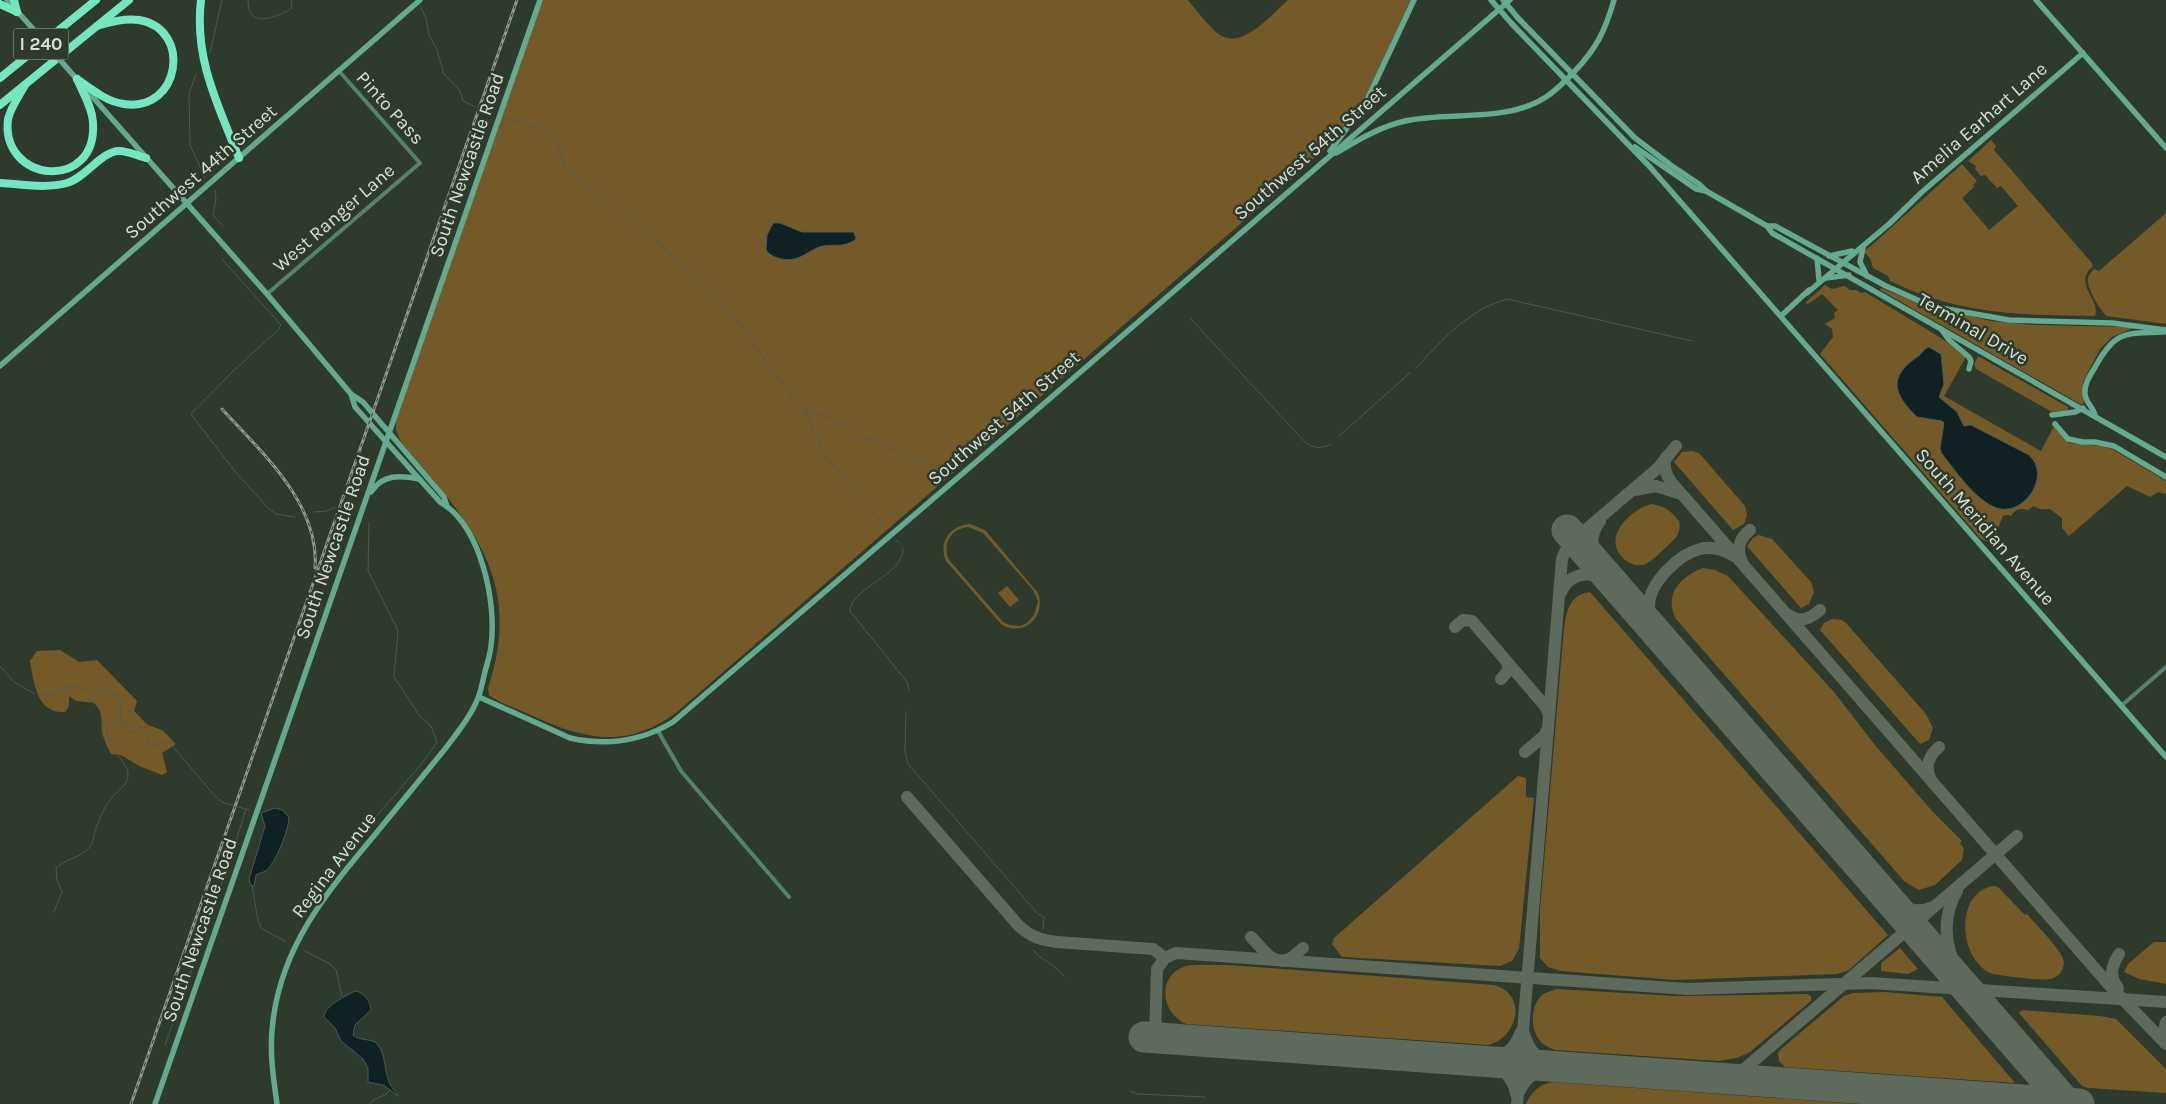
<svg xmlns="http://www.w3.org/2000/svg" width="2166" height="1104" font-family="Karla,sans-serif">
<rect width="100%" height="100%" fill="#2e3a2b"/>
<g fill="#745a28" fill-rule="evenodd">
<path d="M542,0H1188C1197,11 1206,23 1217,33C1240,53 1271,15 1288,0H1411L1362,104L1339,135L1283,187L677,712C624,752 581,738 526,713C515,708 499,703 489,695L488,688C525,577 468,521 401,442L396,430V419Z"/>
<path d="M1991,140L1996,146L1994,150L2091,262L2093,266C2072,285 2101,298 2095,316C2020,315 1960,315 1890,281L1888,276L1873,268L1870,258L1864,252L1962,164L1977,181L1973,185L1974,187L1962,198L1989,230L2018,206L2001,186L1997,188L1985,175L1981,176L1975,169L1976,166L1968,161Z"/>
<path d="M2166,213V324L2107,316C2100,311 2087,288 2088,280C2088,275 2091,272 2094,269L2099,271Z"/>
<path d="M1825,285L1832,289L1845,286L1850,290H1856L1861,293L1865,292L1941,338L1966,357L1944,396L2041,451L2054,426L2069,443L2100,446L2112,449L2166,481V494L2158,492L2150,497L2127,486L2069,536L2062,528V518L2050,509H2040L2033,506L2028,510C2019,508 2016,509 2011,516L2008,515L2003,516L1998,528L1996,539L1991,543L1981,539L1820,354L1833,337L1832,329L1825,324L1835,318L1834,313L1838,310L1822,294L1808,304L1805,303Z"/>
<polygon points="1881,288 1924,305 1991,321 2034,325 2132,327 2132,329 2112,337 2100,349 2083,382 2084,402 2082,405 1880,290"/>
<polygon points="1978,356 2068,407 2068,410 2052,412 1976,369 1974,365"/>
<polygon points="1692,451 1699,453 1745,506 1747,515 1744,524 1733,530 1674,462 1682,452"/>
<path d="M1652,504C1665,506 1671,511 1679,521C1682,535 1674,540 1664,549C1658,555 1651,562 1643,565C1636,566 1630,564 1625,560C1600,539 1630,509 1652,504Z"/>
<path d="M970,524L985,530L1038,593C1046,616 1025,637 1002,625L946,561C938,543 950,525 970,524ZM968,527L983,533L1033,590L1038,601L1034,615L1027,623L1020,626L1010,625L1003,622L949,560C942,544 950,529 968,527Z"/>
<polygon points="1759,535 1772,539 1811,582 1814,592 1809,604 1801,608 1747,546 1753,538"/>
<path d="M1703,568L1715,570L1728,576L1834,692L1875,745L1932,811L1962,841L1960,843L1964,849L1962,860L1935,885L1919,890L1905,882L1676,619C1663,595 1681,576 1703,568Z"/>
<polygon points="1007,586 1019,600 1010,607 998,593"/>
<path d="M1590,592L1888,935L1849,970L1837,974L1674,980L1561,971L1548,967L1540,958V910L1562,650C1565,628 1562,595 1590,592Z"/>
<polygon points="1832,619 1842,620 1846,623 1926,714 1933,728 1929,740 1920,744 1820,630 1824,623"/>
<path d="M60,650L79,662L97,660L137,701L134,711L148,725L162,730L176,744L162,753L167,772L162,775L139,766L121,755L111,754C108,747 102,737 102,730C101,718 103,712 94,703L76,701L69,696V706L65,712C36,714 34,682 30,661L37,651Z"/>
<polygon points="1518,776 1526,778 1526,797 1534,798 1519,949 1512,961 1500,966 1342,957 1332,944 1334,938"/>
<path d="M1993,886L1998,887L2025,915L2027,914C2038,927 2053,941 2062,956C2067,965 2061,977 2050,979C2038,981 2006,976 1993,974C1958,961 1954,893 1993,886Z"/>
<polygon points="2154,942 2166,942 2166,984 2139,979 2124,972 2128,964"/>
<polygon points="1900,948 1918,969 1908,974 1881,971 1881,963"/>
<path d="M1191,965H1229L1494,985C1528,994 1518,1038 1488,1045L1186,1024C1157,1010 1158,970 1191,965Z"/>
<path d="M1557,989L1675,996L1807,994L1811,996V1001L1750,1052L1737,1058L1718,1061L1555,1050C1550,1048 1545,1046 1541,1042C1530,1030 1530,1006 1542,995C1546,992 1552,991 1557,989Z"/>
<polygon points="1885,992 1942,997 2015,1083 1785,1067 1779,1061 1778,1053 1781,1049 1844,996 1853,993"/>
<polygon points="2022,1010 2100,1016 2116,1019 2166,1069 2166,1093 2088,1088 2082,1086 2019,1013"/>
<path d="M1552,1082L1857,1104H1526C1531,1092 1539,1085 1552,1082Z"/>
</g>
<g fill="#0f2122" stroke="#4b5a58">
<path d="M773,223H780L802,232H854L856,239C845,248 836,244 823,246C813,248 804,257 794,259C785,261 771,258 766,250L767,235Z"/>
<path d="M1929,347L1941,354L1944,384L1939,397L1957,412L1964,426L1971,425L2029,455C2051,475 2026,513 2001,509C1978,505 1956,471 1942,454L1940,449L1944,423L1942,421L1917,417C1893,394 1888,377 1917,357C1922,354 1923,349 1929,347Z"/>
<path d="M275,808L282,810L289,817C289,830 276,861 267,870C265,872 260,873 256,875L254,886H251L249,879L265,826L261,813Z"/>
<path d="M355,991C363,991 371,1002 371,1010L355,1025L353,1035C360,1042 372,1037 378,1045C386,1055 384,1070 389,1082C391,1087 395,1091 398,1096L383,1085L368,1082V1068L363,1059L341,1041L335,1028L324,1017C325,1005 346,996 355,991Z"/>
</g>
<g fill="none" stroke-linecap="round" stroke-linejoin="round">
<g stroke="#4b5a58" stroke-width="1">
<path d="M248,0C247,30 276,17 291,9L292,0"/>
<polyline points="420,6 426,18 429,35 437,50 444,74 460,91 463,101 475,107"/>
<polyline points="210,53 222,0"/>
<polyline points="196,74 189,94 190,145 205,178"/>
<polyline points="486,110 493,113"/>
<path d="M505,117C522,123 550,128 558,145C562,155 561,162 569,171C626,216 685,261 733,315L794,400L804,409L826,457L885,527"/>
<polyline points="215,190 216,198 213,215 223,226"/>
<polyline points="222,259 281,325 278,330 232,372 191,414 233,469 268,508 276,514 295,517"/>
<path d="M1190,318L1304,441C1313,449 1321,449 1331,444"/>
<path d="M1416,368C1443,339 1468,310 1507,299L1692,341"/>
<path d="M805,409C829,415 849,430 871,440C897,452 924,462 951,471"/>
<polyline points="1338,437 1411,372"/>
<polyline points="314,512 327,511 335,507"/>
<polyline points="1988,527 1992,515"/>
<polyline points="896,540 899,543"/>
<path d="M903,548C905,575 851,587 850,611L907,682L909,691"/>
<polyline points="0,666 14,682 35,694"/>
<polyline points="40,694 43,693 48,696 71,686 87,689 96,693 117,694 121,701 121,719 127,731 132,732 141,727 147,730 147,740 151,745 169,742 214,795 222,802 249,810"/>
<polyline points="906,712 905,751 908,764 1037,913 1044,917 1043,929"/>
<polyline points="340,859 423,762 437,742 431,726 419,715 394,677 398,631 368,571 369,523"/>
<polyline points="252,885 258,921 262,929 285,941"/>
<path d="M54,912L62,892L57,880L56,868C65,859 80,858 89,848C94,842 93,838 95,831C99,821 103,809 109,801C115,791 129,786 128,773C128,764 100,739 108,726C111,722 117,723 121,721"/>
<polyline points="303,950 330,964 336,970 342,996"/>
<path d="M1033,950C1040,960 1055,964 1064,976"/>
<polyline points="165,1045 229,863 246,809"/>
<polyline points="1130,1091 1137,1094 1205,1097"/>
<polyline points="370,1104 373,1100 385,1095 390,1090"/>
</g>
<g stroke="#5e6a5c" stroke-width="12">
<path d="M1666,457C1660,475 1676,487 1686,499L2111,987L2166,1044"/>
<polyline points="1635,490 1656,486 1678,493"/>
<path d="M1600,521C1588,537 1591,553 1601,569"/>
<path d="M1742,562C1736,549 1739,539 1750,530"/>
<path d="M1560,594C1571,569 1594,571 1614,584"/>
<path d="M1787,614C1799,623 1809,620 1820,610"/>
<polyline points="1455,627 1463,620 1472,621 1545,706 1549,714"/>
<path d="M1669,647C1659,634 1649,623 1649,606C1649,583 1679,554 1700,549C1712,546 1723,549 1734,556"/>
<polyline points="1501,679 1509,670 1507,662"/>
<polyline points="1525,752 1545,735 1547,730"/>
<path d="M1931,780C1924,766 1929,756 1939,747"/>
<path d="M907,797L1019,926C1031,937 1041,940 1057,942L1153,949L1165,958"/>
<path d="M1957,891C1936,927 1950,967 1974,997"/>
<path d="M1886,897C1901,907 1915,915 1933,907"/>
<polyline points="1251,937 1269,956 1277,960"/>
<polyline points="1283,961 1291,958 1303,948"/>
<path d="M2118,988C2108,975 2112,966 2119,954"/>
<polyline points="2166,1022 2164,1032 2166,1041"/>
<path d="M1524,1034C1530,1054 1541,1063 1560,1067"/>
<polyline points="1155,1038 1157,969 1165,958 1176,953 1687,989 1871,983 2166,1002"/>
<path d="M1474,1060C1498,1060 1511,1057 1521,1032"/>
<path d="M1483,1062C1500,1065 1513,1076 1516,1094"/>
<polyline points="1715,1078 1734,1075 1743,1070 2017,836"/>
<path d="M1519,1092C1526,1077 1538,1068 1555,1067"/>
<polyline points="1517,1104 1562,559 1565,552 1575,539 1658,468 1676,446"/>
</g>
<g stroke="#5e6a5c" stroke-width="31">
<polyline points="1567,530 2067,1104"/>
<polyline points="1144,1037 2079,1104"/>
</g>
<g stroke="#568070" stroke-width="4">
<polyline points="267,294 420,163 339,71"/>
<polyline points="2121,706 2166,667"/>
<polyline points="658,731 681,771 789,897"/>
</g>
<g stroke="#64a990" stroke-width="5.5">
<polyline points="7,0 35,31"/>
<polyline points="2036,0 2166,148"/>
<polyline points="1518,18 1635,138 1672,166 1699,184 1706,191"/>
<polyline points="1512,24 1650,167 2166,757"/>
<polyline points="67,68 267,294 351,394 363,402 444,497 447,506"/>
<polyline points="1635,147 1696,189 1706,191 1767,226 1772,233 2166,457"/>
<polyline points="1330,151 1366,102 1414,0"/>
<path d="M1336,153C1358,140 1379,127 1405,121C1449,111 1507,123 1546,97C1557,90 1565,81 1574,72C1597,48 1605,31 1614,0"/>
<polyline points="1767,226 1775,226 1886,286 1922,302 1941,308 2009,320 2112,323 2166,330"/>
<polyline points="1863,248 1860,262 1867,276"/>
<polyline points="1829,256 1852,251"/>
<polyline points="1817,258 1819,280"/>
<polyline points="1826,278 1849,275"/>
<polyline points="1807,293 1889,224 1922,192 2083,53"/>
<polyline points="1782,315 1809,290"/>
<polyline points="1941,329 1949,340 1969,357 1971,361 1969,369"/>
<polyline points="0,366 420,0"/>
<polyline points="2052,415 2075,412 2083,408"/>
<path d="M2095,415C2093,407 2086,403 2085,394C2084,385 2089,377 2094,369C2115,331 2123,333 2164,332"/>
<polyline points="2055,424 2068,439 2083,442 2095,442 2114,446 2166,477"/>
<path d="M371,492C383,474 400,475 419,479"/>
<path d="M479,697L570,738C606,746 640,742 673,722L1047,401L1510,0"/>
<polyline points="155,1104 540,0"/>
<path d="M277,1104C273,1076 269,1049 273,1021C282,946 326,893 373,837C397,808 421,778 445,749C457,733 471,716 478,698C481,691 482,683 484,676C486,666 490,656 491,646C497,603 481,525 440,502L355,407L351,394"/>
</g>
<g stroke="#75e6bf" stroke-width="8">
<polyline points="14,0 17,12"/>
<path d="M201,0C194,59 218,105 239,158"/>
<polyline points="0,4 17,12"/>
<polyline points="0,78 96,0"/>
<path d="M77,79C91,89 107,102 124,104C180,113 193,29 139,20C124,18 111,22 97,26"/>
<path d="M25,85C19,96 11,107 8,119C0,183 98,193 93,122C92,107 83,93 77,79"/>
<polyline points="0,105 129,0"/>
<path d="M0,183C21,184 46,189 67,183C85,178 102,151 119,151C128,151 138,156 146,158"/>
</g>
<g stroke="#8f998d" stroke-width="3">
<g id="rail">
<path d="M222,409C262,453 320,504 315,568"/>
<polyline points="131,1104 517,0"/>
</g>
</g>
<use href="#rail" stroke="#2e3a2b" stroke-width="1" stroke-dasharray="4" stroke-linecap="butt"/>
<g stroke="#64a990" stroke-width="5.5">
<polyline points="1491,0 1512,24"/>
<polyline points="1503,0 1518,18"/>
<polyline points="35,31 67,68"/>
</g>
</g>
<g text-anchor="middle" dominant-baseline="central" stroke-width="5" stroke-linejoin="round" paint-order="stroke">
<rect fill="#2e3a2b" stroke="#a5aea3" stroke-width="1" x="13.5" y="28.5" width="55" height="31" rx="4"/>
<g font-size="18" font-weight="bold" fill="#d8e0d6">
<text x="41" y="44">I 240</text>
</g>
<g font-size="19" fill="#d8e0d6" stroke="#2e3a2b">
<text transform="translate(390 108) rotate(48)">Pinto Pass</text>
<text transform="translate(1979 123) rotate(-41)">Amelia Earhart Lane</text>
<text transform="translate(1310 153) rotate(-41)">Southwest 54th Street</text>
<text transform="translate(467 165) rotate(-71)">South Newcastle Road</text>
<text transform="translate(201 172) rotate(-41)">Southwest 44th Street</text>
<text transform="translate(334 218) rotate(-41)">West Ranger Lane</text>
<text transform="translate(1973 329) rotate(30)">Terminal Drive</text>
<text transform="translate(1004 418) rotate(-41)">Southwest 54th Street</text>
<text transform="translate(1985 527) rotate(49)">South Meridian Avenue</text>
<text transform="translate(333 547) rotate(-71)">South Newcastle Road</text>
<text transform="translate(334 865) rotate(-53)">Regina Avenue</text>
<text transform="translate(200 930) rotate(-71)">South Newcastle Road</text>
</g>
</g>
</svg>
